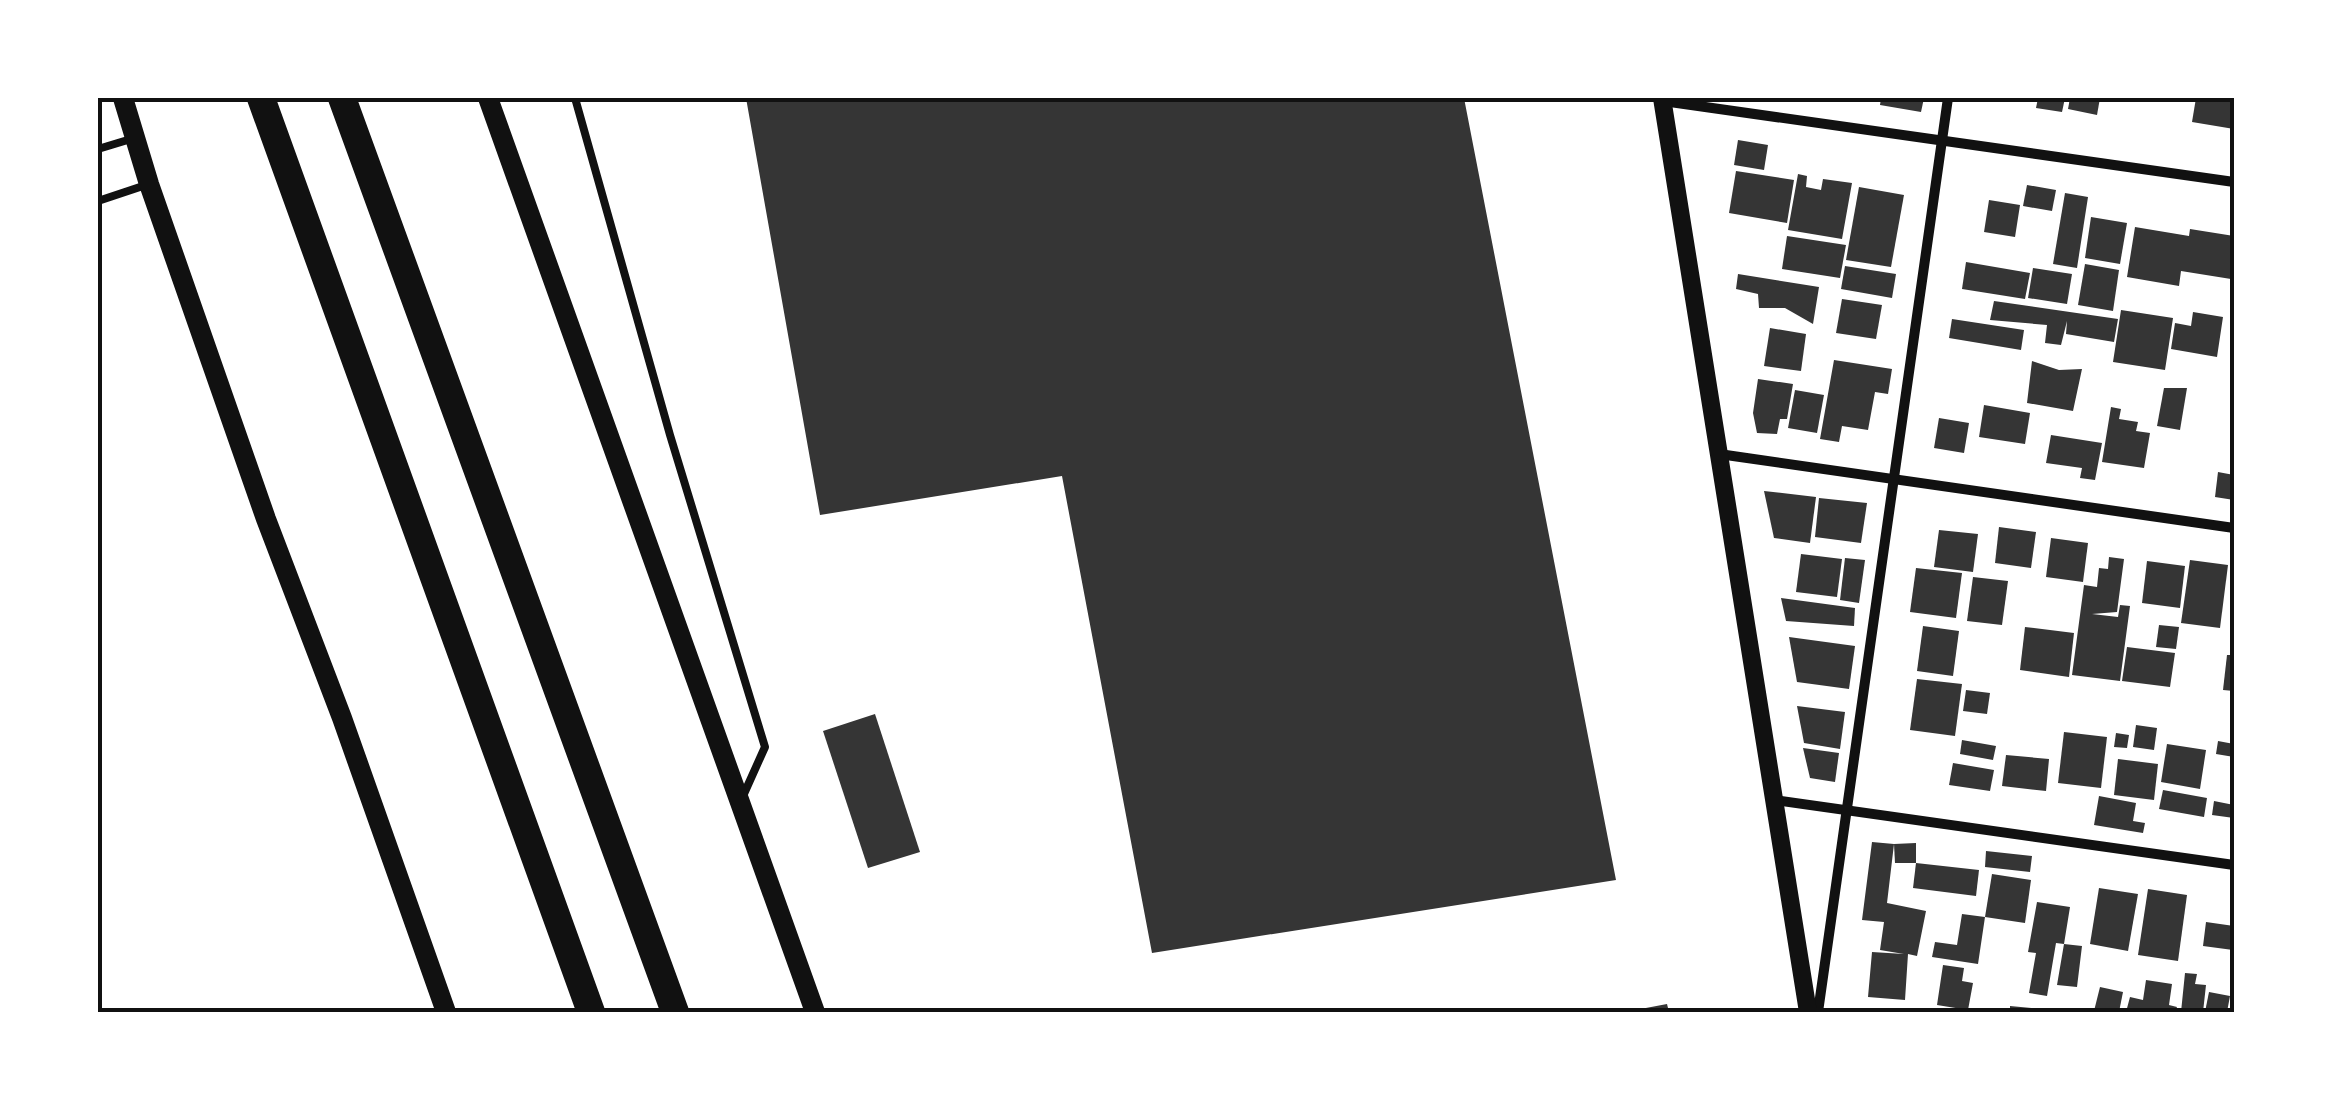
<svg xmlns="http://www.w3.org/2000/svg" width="2332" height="1110" font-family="'Asap Condensed',sans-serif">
<rect width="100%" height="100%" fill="#fff"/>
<g fill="#353535">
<polygon points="746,98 1464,98 1616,880 1152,953 1062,476 820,515"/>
<polygon points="1881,98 1924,98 1921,112 1880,105"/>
<polygon points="2038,98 2065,98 2062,112 2036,108"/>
<polygon points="2070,98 2100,98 2097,115 2068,109"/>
<polygon points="2196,98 2234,98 2234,129 2192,122"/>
<polygon points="1738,140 1768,145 1764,170 1734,165"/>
<polygon points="1736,171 1794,180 1787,223 1729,213"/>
<polygon points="1798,174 1807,176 1806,187 1821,190 1823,179 1852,183 1842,239 1788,230"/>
<polygon points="2027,185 2056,190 2052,211 2023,206"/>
<polygon points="1859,187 1904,195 1891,267 1846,260"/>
<polygon points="2065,193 2088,197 2077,268 2053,264"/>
<polygon points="1989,200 2020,205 2015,237 1984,232"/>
<polygon points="2091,217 2127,223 2120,264 2085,258"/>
<polygon points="2135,227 2189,236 2190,229 2234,236 2231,279 2181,271 2179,286 2127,277"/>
<polygon points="1787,236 1846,245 1840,278 1782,269"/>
<polygon points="1966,262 2030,273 2025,299 1962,289"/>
<polygon points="2085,264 2119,270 2113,311 2078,305"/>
<polygon points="1845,266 1896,274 1892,298 1841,289"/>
<polygon points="2033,268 2072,274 2067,304 2028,298"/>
<polygon points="1738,274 1819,287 1813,324 1785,308 1759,308 1758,294 1736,289"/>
<polygon points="1842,299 1882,305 1876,339 1836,333"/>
<polygon points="1994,301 2118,319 2114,342 2066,334 2067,321 2061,345 2045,343 2047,325 1990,320"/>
<polygon points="2121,310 2173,318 2165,370 2113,362"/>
<polygon points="2193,312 2223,317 2217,357 2171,349 2175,323 2191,326"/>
<polygon points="1952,319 2024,330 2021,350 1949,338"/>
<polygon points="1770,328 1806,334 1801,371 1764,366"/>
<polygon points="1834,360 1892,369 1888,394 1875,392 1868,430 1842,426 1839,442 1820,439"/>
<polygon points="2032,361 2059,370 2082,369 2073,411 2027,403"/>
<polygon points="1758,379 1793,384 1787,419 1780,419 1777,434 1757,433 1753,413"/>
<polygon points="2164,388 2187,388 2180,430 2157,426"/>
<polygon points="1795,390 1824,395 1817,433 1788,428"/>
<polygon points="1984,405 2030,413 2025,444 1979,437"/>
<polygon points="2111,407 2121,409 2119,419 2138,422 2136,431 2150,433 2144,468 2102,462"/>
<polygon points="1939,418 1969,423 1964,453 1934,448"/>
<polygon points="2051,435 2102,443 2095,480 2080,478 2082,468 2046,463"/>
<polygon points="2218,472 2234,475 2234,500 2215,497"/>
<polygon points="1764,491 1816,497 1810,543 1774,538"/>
<polygon points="1819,498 1867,503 1861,543 1815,537"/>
<polygon points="1999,527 2036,532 2031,568 1995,563"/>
<polygon points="1939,530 1978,534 1973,572 1934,567"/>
<polygon points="2051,538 2088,543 2083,582 2046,577"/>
<polygon points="1801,554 1842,559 1837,597 1796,592"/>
<polygon points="2109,557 2124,559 2117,612 2092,614 2118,617 2120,605 2130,606 2120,681 2072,675 2084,585 2097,587 2099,568 2108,569"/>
<polygon points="1845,558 1865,560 1859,603 1840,600"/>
<polygon points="2190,560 2228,565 2220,628 2181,623"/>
<polygon points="2147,561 2185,566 2180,608 2142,603"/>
<polygon points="1916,568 1962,573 1956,618 1910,612"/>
<polygon points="1973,577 2008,581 2002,625 1967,621"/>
<polygon points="1781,598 1855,608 1854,626 1786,621"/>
<polygon points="2159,625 2179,627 2176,649 2156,647"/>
<polygon points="1923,626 1959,631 1953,676 1917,671"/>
<polygon points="2025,627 2074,633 2069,677 2020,670"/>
<polygon points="1789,637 1855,646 1849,689 1797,682"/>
<polygon points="2127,647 2175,653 2170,687 2122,681"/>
<polygon points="2227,655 2234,655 2234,691 2223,690"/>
<polygon points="1917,679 1962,684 1955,736 1910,730"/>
<polygon points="1966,690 1990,693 1987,714 1963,711"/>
<polygon points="1797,706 1845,712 1840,749 1804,743"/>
<polygon points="875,714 920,852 868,868 823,731"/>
<polygon points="2136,725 2157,728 2154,750 2133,747"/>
<polygon points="2064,732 2107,737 2101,788 2058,783"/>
<polygon points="2116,733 2129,735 2127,748 2114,747"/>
<polygon points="1962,740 1996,746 1993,760 1960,754"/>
<polygon points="2218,741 2234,744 2234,757 2216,754"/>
<polygon points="2167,744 2206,750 2200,789 2161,782"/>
<polygon points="1803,748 1839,753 1835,782 1810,778"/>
<polygon points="2006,755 2049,759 2046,791 2002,786"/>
<polygon points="2118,759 2158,764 2154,800 2114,795"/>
<polygon points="1953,763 1994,770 1990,791 1949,785"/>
<polygon points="2163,790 2207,798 2204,817 2159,809"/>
<polygon points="2099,796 2136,803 2133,821 2145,823 2143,833 2094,825"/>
<polygon points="2214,801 2234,805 2234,818 2212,815"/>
<polygon points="1872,842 1894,844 1887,903 1926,911 1917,956 1908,954 1905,1000 1868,997 1872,952 1904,954 1880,950 1884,922 1862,920"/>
<polygon points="1916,843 1916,863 1895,863 1894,844"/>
<polygon points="1986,851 2032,856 2030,872 1985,867"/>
<polygon points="1916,863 1979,870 1976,896 1913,888"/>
<polygon points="1992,874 2031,880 2025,923 1985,917"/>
<polygon points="2099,888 2138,894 2128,951 2090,944"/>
<polygon points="2148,889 2187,895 2178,961 2138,955"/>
<polygon points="2037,902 2070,907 2064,944 2082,946 2077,987 2057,985 2064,944 2056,943 2047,996 2029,993 2036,953 2028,952"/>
<polygon points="1962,914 1985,917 1978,964 1932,957 1935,942 1957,945"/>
<polygon points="2206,922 2234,926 2233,950 2203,946"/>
<polygon points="1943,965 1964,968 1962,981 1973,983 1968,1010 1937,1005"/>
<polygon points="2185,973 2197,974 2195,984 2206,985 2203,1012 2181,1012"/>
<polygon points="2146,980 2172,984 2169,1005 2177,1007 2175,1012 2126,1012 2130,997 2143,1000"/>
<polygon points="2100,987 2123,992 2119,1012 2094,1011"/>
<polygon points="2209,992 2230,996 2227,1012 2205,1012"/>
<polygon points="1667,1004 1669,1012 1631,1012 1630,1011"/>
<polygon points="2010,1006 2055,1010 2055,1012 2010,1012"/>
</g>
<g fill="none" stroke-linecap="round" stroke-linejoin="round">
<g stroke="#111" stroke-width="8">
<polyline points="575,98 670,435 765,747 743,796"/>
<polyline points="98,149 131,139"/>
<polyline points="98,201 146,185"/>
</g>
<g stroke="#111" stroke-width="10">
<polyline points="1663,101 2234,182"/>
<polyline points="1719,454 2234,528"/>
<polyline points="1774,800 2234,865"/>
<polyline points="1818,1012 1948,98"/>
</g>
<polyline stroke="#111" stroke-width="18" points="1662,98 1808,1012"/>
<g stroke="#111" stroke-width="20">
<polyline points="123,98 149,184 266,519 342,718 446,1012"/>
<polyline points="488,98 815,1012"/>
</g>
<g stroke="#111" stroke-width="28">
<polyline points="261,98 591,1012"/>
<polyline points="342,98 675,1012"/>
</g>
</g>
<rect width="2332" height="1110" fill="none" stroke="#ffffff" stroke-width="200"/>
<rect x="100" y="100" width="2132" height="910" fill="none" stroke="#111" stroke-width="4"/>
</svg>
